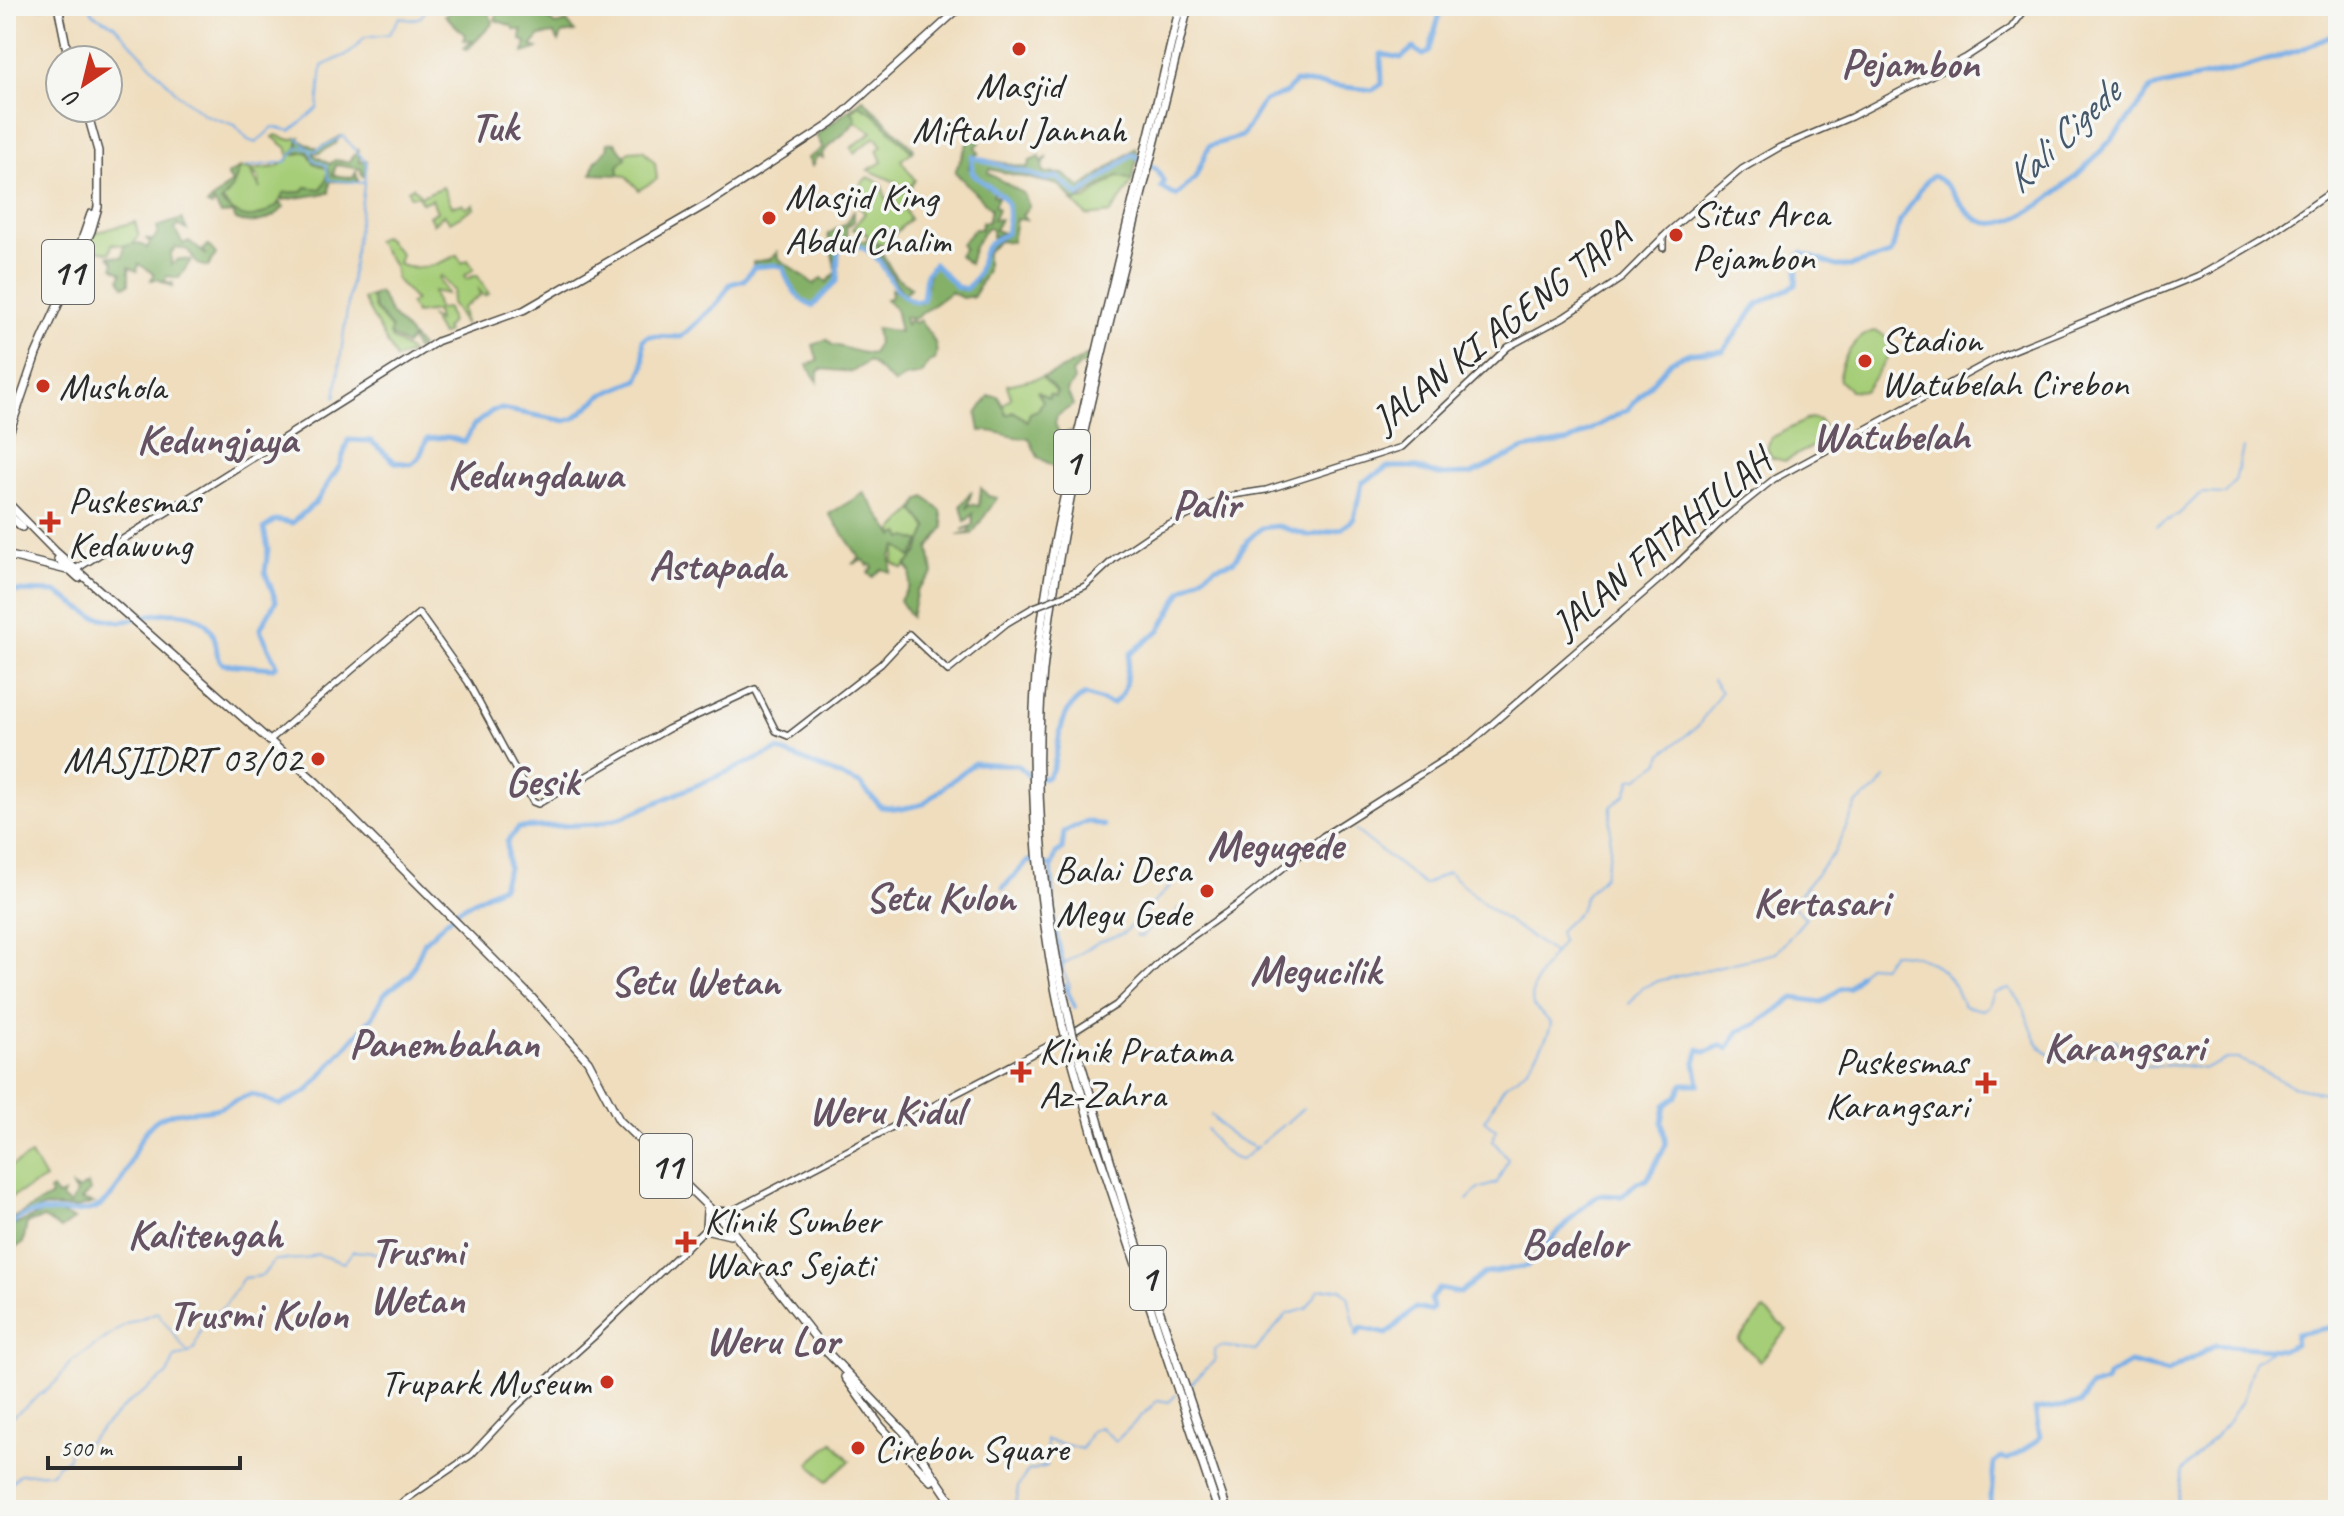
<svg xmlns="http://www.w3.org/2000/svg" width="2344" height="1516" font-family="Caveat,sans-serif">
<rect width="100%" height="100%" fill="#f6f6f2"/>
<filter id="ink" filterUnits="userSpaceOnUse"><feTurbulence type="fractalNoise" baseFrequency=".0125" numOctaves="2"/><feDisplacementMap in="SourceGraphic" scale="16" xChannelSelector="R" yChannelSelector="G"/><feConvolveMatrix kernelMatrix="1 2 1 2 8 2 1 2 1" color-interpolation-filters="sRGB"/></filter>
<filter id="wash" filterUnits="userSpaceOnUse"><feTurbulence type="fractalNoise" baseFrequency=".006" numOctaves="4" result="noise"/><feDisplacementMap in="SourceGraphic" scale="32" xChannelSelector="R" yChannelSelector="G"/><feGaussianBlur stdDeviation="1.8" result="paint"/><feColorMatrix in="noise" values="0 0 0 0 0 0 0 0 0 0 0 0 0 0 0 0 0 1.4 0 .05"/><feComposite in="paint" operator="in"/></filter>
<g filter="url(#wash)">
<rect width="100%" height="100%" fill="#efddbd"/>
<g fill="#a6cd77" stroke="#687c51" stroke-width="2">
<polygon points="859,105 873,113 912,152 901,160 915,180 905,195 908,201 902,205 910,219 883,245 867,243 867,234 852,229 865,213 852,200 862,191 861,183 868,177 881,183 887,201 902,189 898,183 868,170 882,162 877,150 882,146 875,137 854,153 851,148 872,132 856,122 851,112"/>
<path d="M276,135L290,140L300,137L295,155L307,151L314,163L328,169L326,185L319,190L306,187L303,192L283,193C278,211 259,222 237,216L220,198L233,185L240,168L250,169L260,189L259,178L251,170L276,167L289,159L288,149L273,137Z"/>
<polygon points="643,150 655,163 657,179 639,190 626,176 619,175 618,165 629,151"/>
<path d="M1118,176L1132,180C1128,195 1118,199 1111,213L1087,216L1072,201L1086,199Z"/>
<polygon points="413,187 421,196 443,187 452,206 463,204 466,208 473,204 474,208 450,222 444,214 433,224 429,216 437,212 432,199 422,203 418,196 410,196 408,190"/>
<polygon points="135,222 139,236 132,246 112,244 110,253 87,247 93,233"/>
<path d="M383,236L401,254L398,264C420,273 437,265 457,255L462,263L468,260L474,269L464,276L466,279L477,275L489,294L484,296L479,290L480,296L462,308L465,325L451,303L454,291L441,276L439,278L447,294L433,291L438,309L447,308L451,322L445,329L447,332L441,335L431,317L438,321L436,311L416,314L410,304L415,300L396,279L394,266L376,241Z"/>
<polygon points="371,296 375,309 391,328 391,338 412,353 396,359 363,299"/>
<path d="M1877,331L1887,337L1893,350L1865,391L1850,390L1840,381C1837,363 1858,331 1877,331Z"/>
<polygon points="1042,377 1057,388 1055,396 1049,398 1037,391 1043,401 1038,410 1030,413 1027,421 1013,411 1008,416 1001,407 1011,398 1007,385"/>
<polygon points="1810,418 1819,420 1824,427 1821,442 1785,461 1772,458 1767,448 1771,438"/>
<polygon points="916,507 915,512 928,528 918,552 903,569 893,563 896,548 901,545 910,556 920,541 903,539 901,534 895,536 893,531"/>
<polygon points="31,1155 45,1179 8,1199 6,1169"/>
<polygon points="1764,1310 1787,1330 1760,1361 1738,1340"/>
<polygon points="833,1442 850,1461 826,1482 809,1463"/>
</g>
<g fill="#84b068" stroke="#586e4a" stroke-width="2">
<polygon points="461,6 492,6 488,11 493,23 467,50 464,48 472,41 463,40 465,35 445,15"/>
<polygon points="500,6 545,6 552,14 546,17 555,25 567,22 575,32 562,34 559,42 554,34 540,36 531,46 538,48 524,53 526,42 521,40 522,30 515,30 512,26 495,20"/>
<path d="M863,99L914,149L912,152L873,113L859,105L851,111L856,117C853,131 831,141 822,154L823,158L817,156L812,166L808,158L823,148L816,135Z"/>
<polygon points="977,134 980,143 975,147 979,153 971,157 969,168 988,188 996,190 993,195 998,197 994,206 998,209 993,220 1000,219 995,230 1004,233 992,237 992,229 987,227 974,246 969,264 959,255 964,248 961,244 974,229 981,229 982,222 988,222 991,209 955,172 967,144"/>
<polygon points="339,137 336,143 319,153 314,152 314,155 330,164 335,160 349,162 358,150 360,162 367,161 365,176 362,176 361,169 336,165 333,175 353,178 356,172 358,182 330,181 329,193 282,200 283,193 302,192 306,187 321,189 329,176 328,169 314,163 308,152 292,154 299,146 298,139 318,149"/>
<polygon points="615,142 626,158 618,166 619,175 592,174 595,162 608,148 607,143"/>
<path d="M1136,148L1138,155C1129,153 1088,187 1079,195L1057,176L1047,178L983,159L1027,168L1030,161L1040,156L1041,162L1048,157L1042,166L1044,173L1063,174L1081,188Z"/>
<path d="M1133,155L1138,156L1132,180L1118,176L1075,202L1059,185L989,169L988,173L1024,194L1029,206L1022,215L1026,220L1016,219L1012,242L999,241L987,252V270L974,296L962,298L951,292L914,319L904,317L906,325L909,320L915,323L920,320C928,334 941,342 935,360L929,362L922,374L905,377L895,384L869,361L852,372L821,369L818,372V382L807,365L818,361L813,345L827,339L832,345C846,347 856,353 872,354L878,343L876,328L900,332L895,308L886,299L892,297L891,289L920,303C930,292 923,277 934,265L961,290L976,282C988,252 976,250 1007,235C1016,187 999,199 973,172L972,158L1047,180L1057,178L1079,197Z"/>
<path d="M240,168L232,189L221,202C246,225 256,219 281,203L284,207C272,221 251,226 236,220L233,213L221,214L214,202L212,207L207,205L232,182L227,175Z"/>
<path d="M854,211V221L846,228L848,239L881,244L878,246L895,276L911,287L904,295L878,254L853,243L839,247L837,280L813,305C799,301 787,281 785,268L780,264L753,266V262L771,259L777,252L778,258L814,284L822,278L827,282L836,272L828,234L847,223Z"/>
<polygon points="182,219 187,230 177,225 175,230 183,244 189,241 206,255 203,250 208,245 216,254 208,267 197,264 188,250 176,247 171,253 171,265 179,259 191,260 179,278 167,276 164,281 173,283 173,287 158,279 151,280 154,274 139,264 137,271 129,267 129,284 124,286 120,279 122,273 113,267 114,262 109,256 123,257 124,246 140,243 147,248 150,243 146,238 152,241 158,233 157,227"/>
<polygon points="379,292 391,314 421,347 416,350 411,339 406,345 390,335 391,328 375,309 371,296"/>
<path d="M1090,354L1088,366L1081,364L1072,373L1074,380L1067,391L1073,405L1057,416L1055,424L1060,435L1072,431L1065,462L1058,469L1038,457L1029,438C1011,440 995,428 980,431L977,414L989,396H998L1007,415L1015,412L1027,421L1030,413L1038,410L1043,401L1037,391L1049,398V394L1055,396L1057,392L1042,377C1057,374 1077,361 1090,354Z"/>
<polygon points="981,488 988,496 997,498 972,534 957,535 969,532 971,527 962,530 973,525 973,514 965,522 961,505 972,491 966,509 970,504 979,506"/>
<polygon points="864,493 894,536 900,533 903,539 908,537 921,542 911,557 897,546 891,556 891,572 882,569 873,577 868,573 873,567 870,564 868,566 864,560 852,564 860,558 829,514"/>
<polygon points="925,497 941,511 944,527 929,548 933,574 917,590 911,617 900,600 909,587 911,572 906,566 918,552 928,528 914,510 919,500"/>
<polygon points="88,1184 90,1192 81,1200 93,1203 77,1208 45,1207 6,1222 51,1196 49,1191 52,1189 57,1196 64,1194 62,1199 70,1205 76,1194 72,1187 78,1190"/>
<polygon points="42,1213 60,1213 74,1220 61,1229 44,1218 27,1223 23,1243 6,1253 8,1228"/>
</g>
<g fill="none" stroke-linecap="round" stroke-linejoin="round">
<g stroke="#78aee6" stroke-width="2">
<polyline points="89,6 93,14 114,25 178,94 205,115 235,125 248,140 256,143 273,127 291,131 318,108 322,66 350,53 365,37 389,34 400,17 410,20 421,17 428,6"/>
<polyline points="925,35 956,6"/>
<polyline points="298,138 310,149 314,160 326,165 329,180 364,183"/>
<polyline points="246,167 285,162 299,147 315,151 343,136 367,163 335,398"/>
<polyline points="2156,526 2178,515 2201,493 2225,494 2235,481 2243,448"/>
<polyline points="1355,830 1424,885 1448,872 1489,908 1554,953"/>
<polyline points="1135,935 1142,936 1153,925 1162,929 1172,926 1178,908"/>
<path d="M1860,974L1868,965L1883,966L1892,953C1915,952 1941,963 1953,984C1958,992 1958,999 1964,1006L1983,1010L1989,1006L1994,993L2009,989C2034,1008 2026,1049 2058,1059L2088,1053L2104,1055L2110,1040H2116L2121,1051L2142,1066L2179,1065L2205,1069L2226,1059H2239L2292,1086L2338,1096"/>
<polyline points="1068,994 1070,986 1062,969 1064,964 1098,942 1124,933 1186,870"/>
<polyline points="1629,1004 1642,988 1658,981 1776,953 1806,918 1792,905 1794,901 1834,853 1857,803 1877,789 1885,778"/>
<polyline points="1211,1115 1229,1134 1255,1148"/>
<polyline points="1286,1123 1303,1108"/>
<path d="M1207,1129C1213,1141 1227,1158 1241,1160L1258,1146"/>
<polyline points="1261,1143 1283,1125"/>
<path d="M1467,1200L1478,1189L1497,1183L1508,1159L1493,1141L1496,1130L1484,1120C1493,1109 1496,1098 1504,1087C1508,1082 1514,1080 1519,1076C1530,1067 1550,1036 1551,1023L1533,1006C1528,981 1549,962 1562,942L1559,931L1580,911L1585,896L1604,876L1610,853L1611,807L1626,794L1631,779L1638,778L1660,762L1662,754L1698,726L1721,692L1712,680"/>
<polyline points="157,1312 188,1353"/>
<polyline points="1188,1387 1215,1360 1214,1350 1221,1346 1255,1351 1287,1314 1306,1309 1319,1290 1340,1288 1348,1296 1357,1335"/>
<polyline points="6,1422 56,1382 70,1363 126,1324 155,1313"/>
<polyline points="6,1488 20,1474 52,1473 57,1465 67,1460 70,1449 87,1443 128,1403 167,1375 175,1357 188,1354 194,1349 204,1320 224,1307 243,1278 262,1276 275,1260 305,1259 317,1254 344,1263 353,1251 404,1256"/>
<polyline points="1007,1510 1017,1500 1018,1486 1028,1471 1047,1466 1046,1440 1082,1449 1091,1431 1100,1427 1116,1441 1158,1400 1169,1402 1176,1395"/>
<polyline points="2176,1510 2182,1471 2227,1424 2242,1401 2254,1362 2273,1349"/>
</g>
<g stroke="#78aee6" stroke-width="4">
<polyline points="1052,866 1054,921 1063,964 1061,969"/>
<polyline points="1065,985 1075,1007"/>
</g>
<g stroke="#78aee6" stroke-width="5">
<polyline points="36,6 44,6"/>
<polyline points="6,591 56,592 93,616 121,622"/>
<path d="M125,621C151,614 199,602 213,634C218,645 214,655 223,664L274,668L277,665L260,629L276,601L265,572L268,549L264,528L276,520L292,523L316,502L340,465L348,440L371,441L395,462L411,464L419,458L427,439L447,437L465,442L473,426L492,411L501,409L566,421L575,418L602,395L638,380L644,366L643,340L648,336L681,337L718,303L730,284L744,280L754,267L775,265L784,268C786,282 799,302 813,306L837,280L838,252L847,243C894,252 879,287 915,302L923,300L926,274L934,264L957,287L966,289C992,266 968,250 1006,234C1015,187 998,200 972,172V157L1047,179L1057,177L1079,196L1133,154L1156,169L1164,182L1161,187L1176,196L1195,178L1209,146L1242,136L1264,101L1286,93L1295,82L1373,90L1382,84L1381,54L1401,58L1413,48L1423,55L1429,52L1442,6"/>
<polyline points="1003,888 1028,861 1052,866 1056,853 1062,850 1064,832 1087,821 1104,826"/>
<path d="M6,1230C31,1197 71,1222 99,1206C129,1188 129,1147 152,1124C169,1107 198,1114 218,1108C229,1104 240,1098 252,1094L280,1105L308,1091L373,1016L384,994L410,975L425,941L459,909L502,886L508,868L507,842L518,828L596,824L623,817L778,750L860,784L881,807L902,809L923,804L974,763L1017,765L1029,776L1046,778C1064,765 1049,714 1085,695L1112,704C1131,691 1124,674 1130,654L1160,630L1182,591L1215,567L1234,561L1248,540L1261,528L1278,526L1310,536L1341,529L1354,519L1362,483L1388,467H1414L1439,475L1471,474L1524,449L1570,441L1628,409L1671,361L1689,353L1723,351L1759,303L1796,285L1798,257L1802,253L1836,266H1851L1891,254L1900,221L1927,180L1933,176C1955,185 1959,211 1981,221C2028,242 2130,124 2151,88L2239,69L2302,49L2338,33"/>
<polyline points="1357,1335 1361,1328 1387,1334 1415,1308 1430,1311 1433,1308 1431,1299 1439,1289 1460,1293 1483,1274 1527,1266 1578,1211 1599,1195 1622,1196 1637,1182 1647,1180 1666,1144 1662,1122 1665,1105 1677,1096 1683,1084 1699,1084 1695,1062 1699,1049 1706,1052 1722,1045 1728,1049 1739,1031 1755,1025 1794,998 1822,1002 1842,988 1848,988 1860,974"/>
<polyline points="1990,1510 1994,1462 2002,1458 2007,1460 2037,1441 2040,1437 2035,1410 2080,1404 2090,1387 2106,1382 2108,1376 2130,1363 2167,1372 2216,1345 2281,1350 2295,1344 2296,1334 2338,1326"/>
</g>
</g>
</g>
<g filter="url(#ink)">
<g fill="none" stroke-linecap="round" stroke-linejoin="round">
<g stroke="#484641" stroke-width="8">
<g id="secondary">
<polyline points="1663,248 1663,237"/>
<polyline points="1065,595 1085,586 1114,559 1154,532 1216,502 1233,495 1266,490 1402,447 1508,347 1564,317 1622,278 1668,232 1742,169 1780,147 1851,117 1965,58 2011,28 2028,6"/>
<polyline points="270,740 419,613 468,682 533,802 538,804 668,729 755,689 776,731 788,736 881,664 909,634 948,671 1007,623 1034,607"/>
<polyline points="1075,1031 1116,1005 1169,953 1241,902 1323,836 1470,743 1675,566 1724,519 1774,479 2002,355 2206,272 2266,237 2338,187"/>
<polyline points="596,1334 716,1219 1061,1039"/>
<polyline points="391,1510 471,1455 516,1407 598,1333"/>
</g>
</g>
<g stroke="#484641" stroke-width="9">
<polyline id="primary" points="76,569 438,341 524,310 711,202 832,123 962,6"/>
</g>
<g stroke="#484641" stroke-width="10">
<g id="highway">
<polyline points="58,6 69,60"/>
<polyline points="82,240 91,214"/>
<polyline points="6,442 36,354 91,231 98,207 98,151 86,108"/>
<polyline points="6,501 55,551 316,782 532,998 588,1061 619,1120 729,1227 825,1350 905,1433 957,1510"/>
<polyline points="6,512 22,527"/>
<polyline points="6,555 67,570"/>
<polyline points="58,559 79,578"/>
<path d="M1070,1023C1041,901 1030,768 1046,644C1074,428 1139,217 1188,6"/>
<path d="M1063,1027C1040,922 1030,816 1034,709C1038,610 1060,513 1082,417C1112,280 1148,143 1180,6"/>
<polyline points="1075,1044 1125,1209 1227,1510"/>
<polyline points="1069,1049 1095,1142 1218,1510"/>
<polyline points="714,1211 731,1212"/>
<polyline points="706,1228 707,1211"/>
<polyline points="709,1230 730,1235"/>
<polyline points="845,1377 881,1427 931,1481"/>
</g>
</g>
<use href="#secondary" stroke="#fff" stroke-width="5"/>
<use href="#primary" stroke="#fff" stroke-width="6"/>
<use href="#highway" stroke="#fff" stroke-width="7"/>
<g stroke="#484641" stroke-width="8" stroke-linecap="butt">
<polyline id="secondary-bridge" points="1034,607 1065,595"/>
</g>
<g stroke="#484641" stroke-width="10" stroke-linecap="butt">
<g id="highway-bridge">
<polyline points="1070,1023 1075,1044"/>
<polyline points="1063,1027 1069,1049"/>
</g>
</g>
<use href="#secondary-bridge" stroke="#fff" stroke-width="5"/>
<use href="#highway-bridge" stroke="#fff" stroke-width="7"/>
</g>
</g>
<g fill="#c8321e" stroke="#f6f6f2" stroke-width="3">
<circle cx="1019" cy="49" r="8"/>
<circle cx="769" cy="218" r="8"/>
<circle cx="1676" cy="235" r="8"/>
<circle cx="1865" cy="361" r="8"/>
<circle cx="43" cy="386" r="8"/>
<path d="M46 510h8v8h8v8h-8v8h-8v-8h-8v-8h8z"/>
<circle cx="318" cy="759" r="8"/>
<circle cx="1207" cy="891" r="8"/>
<path d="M1017 1060h8v8h8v8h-8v8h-8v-8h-8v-8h8z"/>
<path d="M1982 1071h8v8h8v8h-8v8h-8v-8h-8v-8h8z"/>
<path d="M682 1230h8v8h8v8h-8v8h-8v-8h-8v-8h8z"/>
<circle cx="607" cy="1382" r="8"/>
<circle cx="858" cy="1448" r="8"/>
</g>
<g text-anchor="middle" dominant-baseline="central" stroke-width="7" stroke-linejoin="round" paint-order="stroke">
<g fill="#f6f6f2" stroke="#686867" stroke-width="2">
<rect x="42" y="240" width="52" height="64" rx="6"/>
<rect x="1054" y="430" width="36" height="64" rx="6"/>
<rect x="640" y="1134" width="52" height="64" rx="6"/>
<rect x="1130" y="1246" width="36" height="64" rx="6"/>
</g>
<g font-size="36" font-weight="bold" fill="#2b2b2b">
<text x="68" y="272">11</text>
<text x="1072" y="462">1</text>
<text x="666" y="1166">11</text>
<text x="1148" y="1278">1</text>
</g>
<g font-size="38" fill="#2b2b2b" stroke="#f6f6f2" text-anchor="start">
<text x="1019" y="85" text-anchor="middle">Masjid<tspan x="1019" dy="44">Miftahul Jannah</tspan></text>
<text x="785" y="196">Masjid King<tspan x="785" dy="44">Abdul Chalim</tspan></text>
<text x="1692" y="213">Situs Arca<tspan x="1692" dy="44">Pejambon</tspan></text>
<text x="1881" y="339">Stadion<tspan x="1881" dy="44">Watubelah Cirebon</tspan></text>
<text x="59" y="386">Mushola</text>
<text x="68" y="500">Puskesmas<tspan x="68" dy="44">Kedawung</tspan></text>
<text x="302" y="759" text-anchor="end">MASJIDRT 03/02</text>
<text x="1191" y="869" text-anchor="end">Balai Desa<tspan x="1191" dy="44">Megu Gede</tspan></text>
<text x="1039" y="1050">Klinik Pratama<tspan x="1039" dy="44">Az-Zahra</tspan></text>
<text x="1968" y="1061" text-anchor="end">Puskesmas<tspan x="1968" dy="44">Karangsari</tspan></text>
<text x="704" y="1220">Klinik Sumber<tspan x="704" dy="44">Waras Sejati</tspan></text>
<text x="591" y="1382" text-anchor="end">Trupark Museum</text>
<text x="874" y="1448">Cirebon Square</text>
</g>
<g font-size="38" fill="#2b2b2b" stroke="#f6f6f2">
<text transform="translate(1501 327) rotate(-38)">JALAN KI AGENG TAPA</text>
<text transform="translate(1661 543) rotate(-40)">JALAN FATAHILLAH</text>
</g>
<g font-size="40" font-style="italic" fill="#46596c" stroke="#f6f6f2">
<text transform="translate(2062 136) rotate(-44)">Kali Cigede</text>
</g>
<g font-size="42" font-weight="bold" fill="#655262" stroke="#f6f6f2">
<text x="1910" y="63">Pejambon</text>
<text x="494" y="126">Tuk</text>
<text x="1891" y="436">Watubelah</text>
<text x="217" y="439">Kedungjaya</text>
<text x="535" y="474">Kedungdawa</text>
<text x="1206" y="504">Palir</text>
<text x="717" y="565">Astapada</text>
<text x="542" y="781">Gesik</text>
<text x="1275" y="845">Megugede</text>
<text x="940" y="897">Setu Kulon</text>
<text x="1821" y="902">Kertasari</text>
<text x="1315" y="970">Megucilik</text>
<text x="695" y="981">Setu Wetan</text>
<text x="444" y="1043">Panembahan</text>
<text x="2124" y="1047">Karangsari</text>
<text x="886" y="1110">Weru Kidul</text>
<text x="205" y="1234">Kalitengah</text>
<text x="1574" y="1243">Bodelor</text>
<text x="417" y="1251">Trusmi<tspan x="417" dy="48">Wetan</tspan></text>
<text x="258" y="1314">Trusmi Kulon</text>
<text x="772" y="1340">Weru Lor</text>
</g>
</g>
<rect width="2344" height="1516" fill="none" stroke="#f6f6f2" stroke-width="32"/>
<g transform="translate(84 84) rotate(215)"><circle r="38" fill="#f6f6f2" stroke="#a5a5a2" stroke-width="2"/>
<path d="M0-6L14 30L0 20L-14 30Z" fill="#c8321e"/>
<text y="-12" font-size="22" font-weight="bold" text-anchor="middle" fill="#2b2b2b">U</text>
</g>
<path d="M48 1456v12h192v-12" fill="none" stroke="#2b2b2b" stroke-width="4"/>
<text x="60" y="1456" font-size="24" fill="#2b2b2b" stroke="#f6f6f2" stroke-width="6" paint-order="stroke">500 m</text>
</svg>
